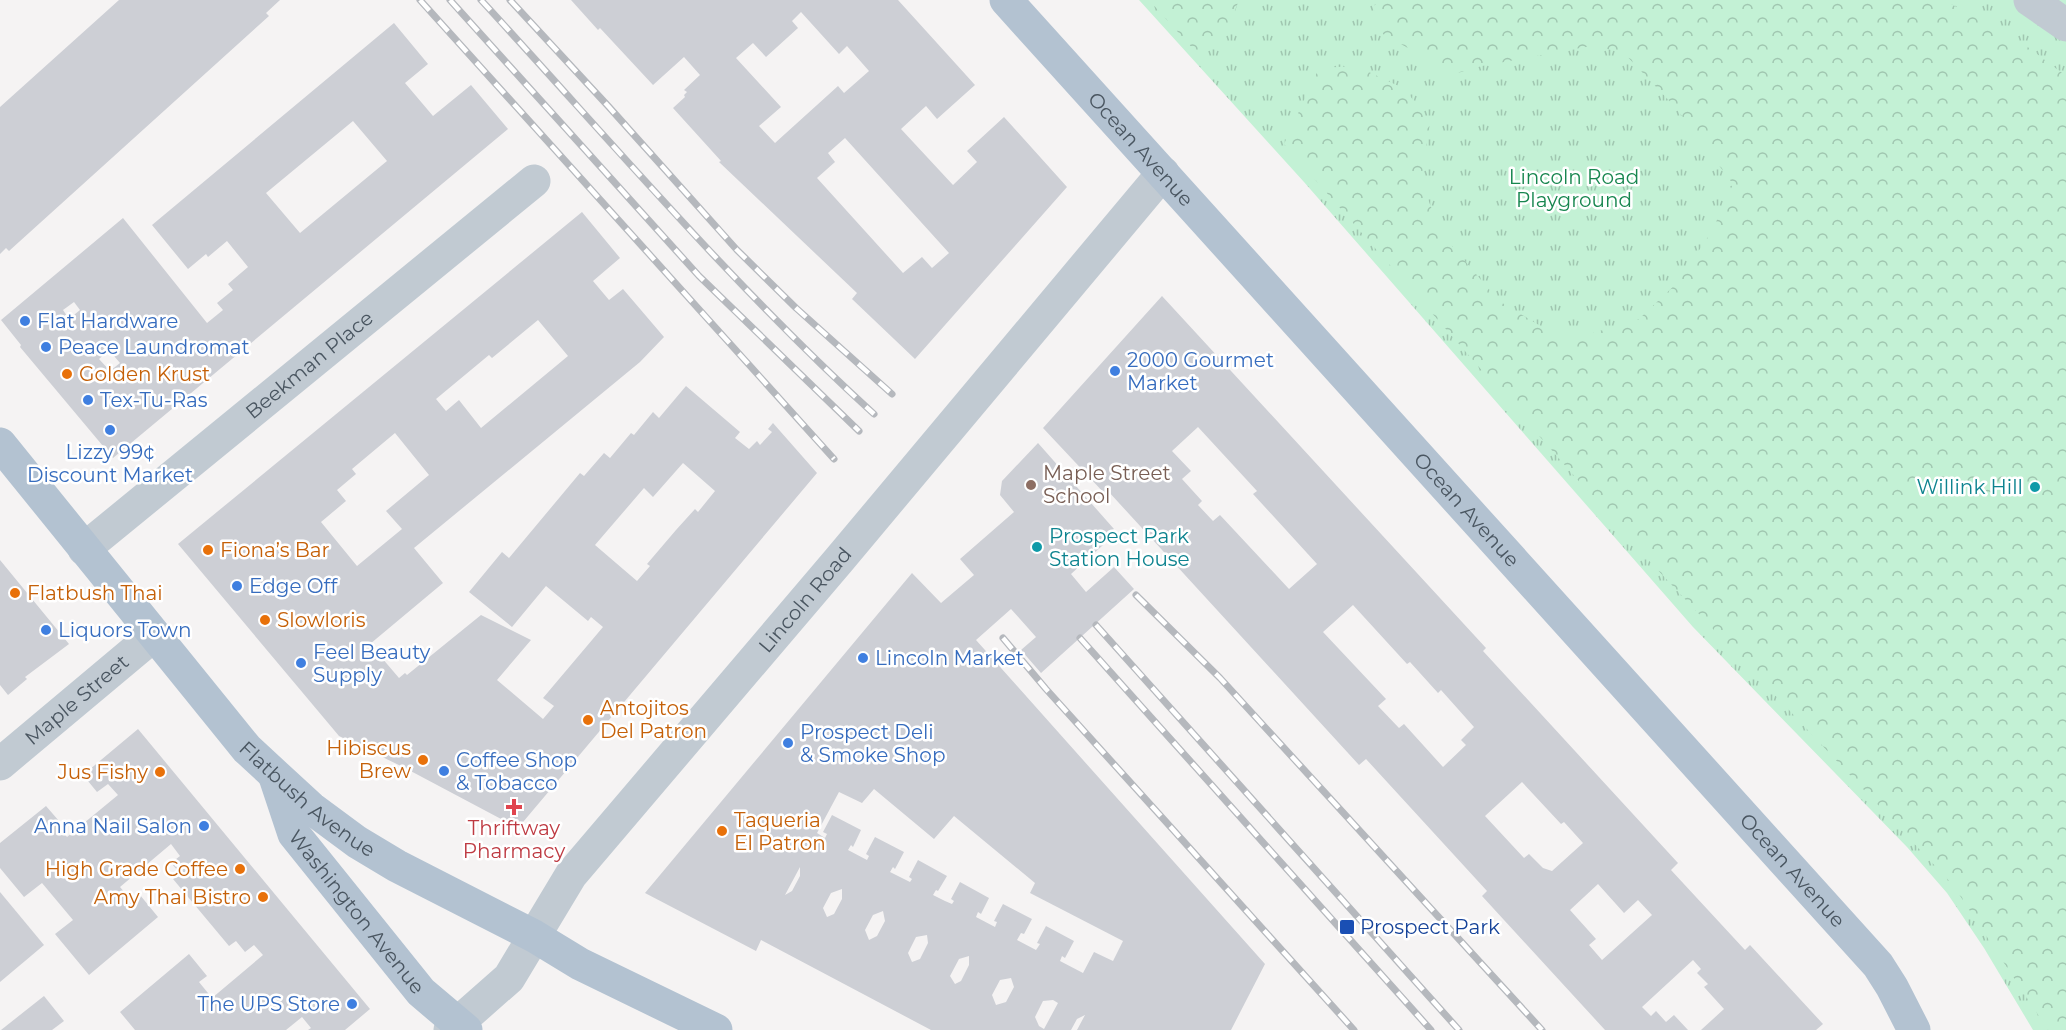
<svg xmlns="http://www.w3.org/2000/svg" width="2066" height="1030" font-family="Montserrat,sans-serif">
<defs>
<pattern id="grass-tufts" width="24" height="20" patternUnits="userSpaceOnUse" patternTransform="scale(1.5)"><rect width="24" height="20" fill="#c3f1d5"/><path d="M3 7l-1-3M5 7V3M7 7l1-3M15 17l-1-3M17 17v-4M19 17l1-3" fill="none" stroke="#a0c6b0"/></pattern>
<pattern id="forest-crowns" width="20" height="18" patternUnits="userSpaceOnUse" patternTransform="scale(1.5)"><rect width="20" height="18" fill="#c3f1d5"/><path d="M2 6a3 3 0 1 1 6 0M12 15a3 3 0 1 1 6 0" fill="none" stroke="#a0c6b0"/></pattern>
</defs>
<rect width="100%" height="100%" fill="#f5f3f3"/>
<polygon fill="url(#grass-tufts)" points="1139,0 2066,0 2066,1030 2033,1030 1984,948 1947,893 1907,847 1693,627 1304,182"/>
<g fill="url(#forest-crowns)">
<polygon points="1149,0 1239,0 1229,26 1196,52"/>
<polygon points="1380,0 1944,0 2025,45 2066,76 2066,1030 2048,1030 1953,885 1639,550 1284,144 1319,68 1356,66 1405,89 1430,123 1421,181 1441,233 1499,301 1552,333 1593,333 1639,319 1677,283 1712,231 1733,184 1676,108 1623,52 1591,46 1482,66 1447,76 1431,61 1383,34 1373,7"/>
</g>
<g fill="#cdcfd5" fill-rule="evenodd">
<polygon points="119,0 280,0 266,13 269,16 9,251 6,248 0,254 0,107"/>
<path d="M571,0H898L975,85L937,119L926,106L901,129L953,185L977,162L967,151L1004,117L1067,187L915,359L852,299L857,293L719,162L721,161L673,108L685,97L684,95L687,92L684,90L700,75L684,57L653,85L600,28L598,30ZM801,12L839,54L847,46L869,71L844,93L838,86L775,143L759,126L781,107L736,58L753,43L766,57L798,28L792,21ZM845,138L949,253L932,268L922,257L903,273L817,178L835,162L828,153Z"/>
<path d="M394,23L428,64L405,83L433,116L471,85L508,129L113,458L20,347L21,345L1,320L123,218L207,323L223,310L217,303L233,290L228,284L248,267L227,241L208,257L206,254L188,269L152,225ZM353,121L387,161L300,233L266,193ZM74,302L80,310L69,319L63,310ZM109,350L120,363L110,371L99,359Z"/>
<path d="M582,212L620,258L593,281L609,300L623,289L664,337L640,362L414,548L443,583L370,644L399,678L405,673L407,675L481,615L531,640L497,680L543,719L554,706L543,698L603,627L591,617L588,621L546,586L512,627L469,592L502,552L509,558L580,473L584,476L604,453L610,458L631,433L634,435L653,412L659,418L686,386L740,432L735,438L749,449L757,441L760,445L772,432L768,429L773,423L817,473L518,828L405,768L339,736L178,544ZM538,320L568,356L481,428L459,400L446,411L436,399L489,355L492,358ZM395,433L429,475L386,511L402,529L357,566L321,522L346,501L337,490L356,474L352,469ZM683,463L715,491L698,512L695,509L676,530L647,564L650,566L637,581L595,545L644,488L653,497Z"/>
<path d="M1162,296L1486,648L1483,651L1678,863L1671,870L1745,950L1750,945L1823,1024L1816,1030H1701L1724,1009L1704,987L1708,984L1697,973L1701,969L1693,960L1642,1007L1651,1016L1656,1011L1666,1022L1674,1015L1688,1030H1605L1482,896L1487,891L1366,759L1359,765L1108,491L1105,494L1043,428ZM1198,427L1257,491L1253,494L1317,564L1289,589L1220,515L1213,521L1198,505L1202,501L1182,479L1191,471L1172,451ZM1353,605L1407,664L1410,662L1438,693L1441,690L1474,727L1461,740L1466,745L1443,767L1404,724L1399,728L1378,706L1386,699L1323,632ZM1522,782L1561,824L1564,822L1583,843L1552,871L1543,868L1529,854L1524,858L1485,816ZM1598,884L1624,913L1638,900L1652,915L1602,960L1589,945L1596,939L1570,910Z"/>
<path d="M1038,443L1114,529L1110,532L1113,536L1071,574L1086,592L1114,567L1134,589L1041,673L1021,650L1036,637L1011,609L976,640L1265,964L1231,1030H1077L1085,1015L1077,1019L1071,1030H931L761,940L756,951L645,893L912,573L941,603L974,575L960,559L1014,512L1000,495L1002,481ZM874,789L934,839L954,816L1035,883L1030,893L1123,941L1113,961L1094,952L1083,973L1060,961L1062,956L1065,958L1074,941L1046,926L1037,943L1040,944L1036,950L1017,940L1021,933L1024,934L1032,919L1003,904L994,921L997,922L995,927L976,917L978,912L981,914L989,898L960,882L951,899L954,901L952,904L945,901L933,895L936,890L938,891L947,876L918,860L909,877L912,879L910,882L890,872L893,867L895,869L904,852L875,837L866,854L869,856L867,860L848,850L851,845L853,847L861,830L832,815L823,832L827,834L825,838L817,833L839,792L862,803ZM800,867V876L792,891L785,895ZM842,889V899L834,914L827,917L823,908L831,893ZM883,911L885,921L877,936L869,940L865,930L873,915ZM927,935L928,943L920,959L912,962L908,953L916,937ZM969,956V965L961,981L955,984L950,976L959,959ZM1011,978L1014,987L1006,1002L996,1005L992,995L1000,980ZM1053,1000L1058,1003L1044,1029L1039,1026L1035,1017L1043,1001Z"/>
<polygon points="0,560 69,644 25,677 27,679 8,695 0,685"/>
<polygon points="138,729 370,1009 345,1030 308,1030 311,1028 302,1017 286,1030 135,1030 120,1012 189,954 207,976 199,982 212,998 263,955 254,945 245,952 236,941 229,946 173,879 180,873 171,863 180,856 171,844 120,887 132,901 140,895 158,917 89,975 55,934 73,920 42,883 24,897 0,868 0,843 46,806 59,821 56,824 67,837 118,795 108,784 97,792 83,775"/>
<polygon points="0,892 44,945 0,982"/>
<polygon points="44,996 64,1021 52,1030 1,1030"/>
</g>
<g fill="none" stroke-linecap="round" stroke-linejoin="round">
<g stroke="#c1cad2" stroke-width="33">
<polyline points="2030,0 2066,25"/>
<path id="s1" d="M84,549L534,181"/>
<path id="s2" d="M0,764L154,635"/>
<path id="s3" d="M450,1030L509,978L571,875L839,560L1163,173"/>
</g>
<g stroke="#b3c2d1" stroke-width="33">
<path id="s4" d="M1006,0L1878,965L1892,987L1914,1030"/>
<path id="s5" d="M0,444L247,749L311,808L357,842L397,866L534,936L580,964L716,1030"/>
<path id="s6" d="M275,777L294,834L421,992L466,1030"/>
</g>
<g stroke="#b5b8bd" stroke-width="7">
<g id="rail">
<polyline points="420,0 834,459"/>
<polyline points="450,0 699,276 859,431"/>
<path d="M481,0C610,140 733,286 874,414"/>
<polyline points="510,0 609,107 737,250 796,308 892,394"/>
<polyline points="1136,595 1220,678 1542,1030"/>
<polyline points="1096,625 1459,1030"/>
<polyline points="1003,638 1046,689 1354,1030"/>
<polyline points="1080,638 1431,1030"/>
</g>
</g>
<use href="#rail" stroke="#fff" stroke-width="4.5" stroke-dasharray="14" stroke-linecap="butt"/>
</g>
<g fill="#3f7fe0" stroke="#fff" stroke-width="2">
<circle cx="25" cy="321" r="6"/>
<circle cx="46" cy="347" r="6"/>
<circle cx="1115" cy="371" r="6"/>
<circle cx="88" cy="400" r="6"/>
<circle cx="110" cy="430" r="6"/>
<circle cx="237" cy="586" r="6"/>
<circle cx="46" cy="630" r="6"/>
<circle cx="863" cy="658" r="6"/>
<circle cx="301" cy="663" r="6"/>
<circle cx="788" cy="743" r="6"/>
<circle cx="444" cy="771" r="6"/>
<circle cx="204" cy="826" r="6"/>
<circle cx="352" cy="1004" r="6"/>
</g>
<g fill="#e8710a" stroke="#fff" stroke-width="2">
<circle cx="67" cy="374" r="6"/>
<circle cx="208" cy="550" r="6"/>
<circle cx="15" cy="593" r="6"/>
<circle cx="265" cy="620" r="6"/>
<circle cx="588" cy="720" r="6"/>
<circle cx="423" cy="760" r="6"/>
<circle cx="160" cy="772" r="6"/>
<circle cx="722" cy="831" r="6"/>
<circle cx="240" cy="869" r="6"/>
<circle cx="263" cy="897" r="6"/>
</g>
<circle fill="#8d6e63" stroke="#fff" stroke-width="2" cx="1031" cy="485" r="6"/>
<g fill="#0f9aa8" stroke="#fff" stroke-width="2">
<circle cx="2035" cy="487" r="6"/>
<circle cx="1037" cy="547" r="6"/>
</g>
<path fill="#e0444e" stroke="#fff" stroke-width="2" d="M511 798h6v6h6v6h-6v6h-6v-6h-6v-6h6z"/>
<rect fill="#1a4fb4" stroke="#fff" stroke-width="2" x="1339" y="919" width="16" height="16" rx="3"/>
<g text-anchor="middle" dominant-baseline="central" stroke-width="5" stroke-linejoin="round" paint-order="stroke">
<g font-size="20" fill="#4a5661" stroke="#fff">
<text stroke="none"><textPath href="#s4" startOffset="201">Ocean Avenue</textPath></text>
<text stroke="none"><textPath href="#s1" startOffset="291">Beekman Place</textPath></text>
<text stroke="none"><textPath href="#s4" startOffset="687">Ocean Avenue</textPath></text>
<text stroke="none"><textPath href="#s3" startOffset="560">Lincoln Road</textPath></text>
<text stroke="none"><textPath href="#s2" startOffset="100">Maple Street</textPath></text>
<text stroke="none"><textPath href="#s5" startOffset="471">Flatbush Avenue</textPath></text>
<text stroke="none"><textPath href="#s4" startOffset="1173">Ocean Avenue</textPath></text>
<text stroke="none"><textPath href="#s6" startOffset="160">Washington Avenue</textPath></text>
</g>
<g font-size="20" fill="#17864f" stroke="#fff">
<text x="1574" y="177">Lincoln Road<tspan x="1574" dy="23">Playground</tspan></text>
</g>
<g font-size="20" fill="#366cbe" stroke="#fff" text-anchor="start">
<text x="37" y="321">Flat Hardware</text>
<text x="58" y="347">Peace Laundromat</text>
<text x="1127" y="360">2000 Gourmet<tspan x="1127" dy="23">Market</tspan></text>
<text x="100" y="400">Tex-Tu-Ras</text>
<text x="110" y="452" text-anchor="middle">Lizzy 99¢<tspan x="110" dy="23">Discount Market</tspan></text>
<text x="249" y="586">Edge Off</text>
<text x="58" y="630">Liquors Town</text>
<text x="313" y="652">Feel Beauty<tspan x="313" dy="23">Supply</tspan></text>
<text x="875" y="658">Lincoln Market</text>
<text x="800" y="732">Prospect Deli<tspan x="800" dy="23">&amp; Smoke Shop</tspan></text>
<text x="456" y="760">Coffee Shop<tspan x="456" dy="23">&amp; Tobacco</tspan></text>
<text x="192" y="826" text-anchor="end">Anna Nail Salon</text>
<text x="340" y="1004" text-anchor="end">The UPS Store</text>
</g>
<g font-size="20" fill="#c56008" stroke="#fff" text-anchor="start">
<text x="79" y="374">Golden Krust</text>
<text x="220" y="550">Fiona’s Bar</text>
<text x="27" y="593">Flatbush Thai</text>
<text x="277" y="620">Slowloris</text>
<text x="600" y="708">Antojitos<tspan x="600" dy="23">Del Patron</tspan></text>
<text x="411" y="748" text-anchor="end">Hibiscus<tspan x="411" dy="23">Brew</tspan></text>
<text x="148" y="772" text-anchor="end">Jus Fishy</text>
<text x="734" y="820">Taqueria<tspan x="734" dy="23">El Patron</tspan></text>
<text x="228" y="869" text-anchor="end">High Grade Coffee</text>
<text x="251" y="897" text-anchor="end">Amy Thai Bistro</text>
</g>
<g font-size="20" fill="#785e54" stroke="#fff" text-anchor="start">
<text x="1043" y="473">Maple Street<tspan x="1043" dy="23">School</tspan></text>
</g>
<g font-size="20" fill="#0d838f" stroke="#fff" text-anchor="end">
<text x="2023" y="487">Willink Hill</text>
<text x="1049" y="536" text-anchor="start">Prospect Park<tspan x="1049" dy="23">Station House</tspan></text>
</g>
<g font-size="20" fill="#be3a42" stroke="#fff">
<text x="514" y="828">Thriftway<tspan x="514" dy="23">Pharmacy</tspan></text>
</g>
<g font-size="20" fill="#164399" stroke="#fff" text-anchor="start">
<text x="1360" y="927">Prospect Park</text>
</g>
</g>
</svg>
